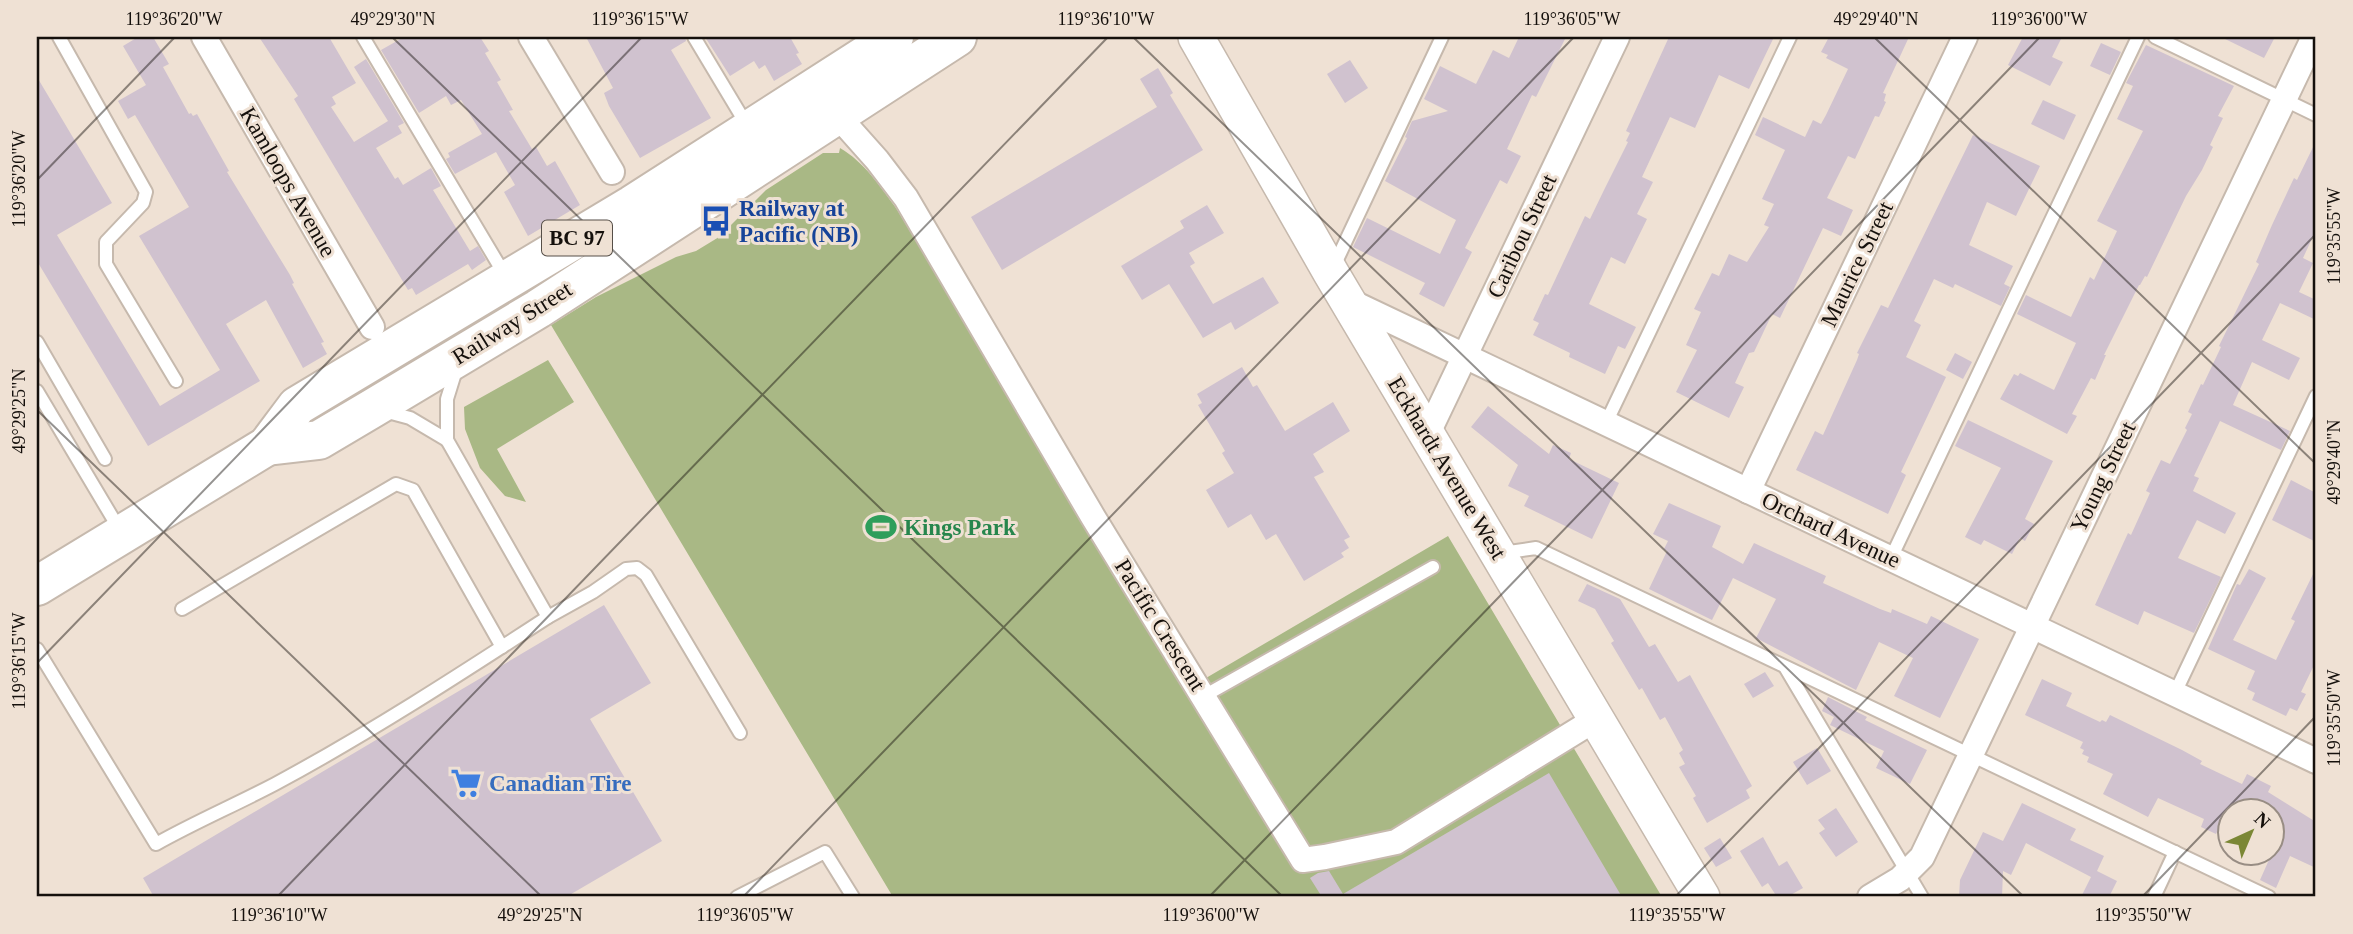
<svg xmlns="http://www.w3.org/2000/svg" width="2353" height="934" font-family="'Times New Roman',serif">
<rect width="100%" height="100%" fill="#efe1d4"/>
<g fill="#a9b885">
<path d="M840,148C864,162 880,186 896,208L1189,688L1448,536L1662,897H893L551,325L596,297L676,257L696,251L719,237L766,190L823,153H839Z"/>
<polygon points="548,360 574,402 497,449 526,502 505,496 480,468 465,429 464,407"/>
</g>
<g fill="#d0c2cf">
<polygon points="138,37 153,37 169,64 163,67 189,114 191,113 193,116 197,114 229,171 227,172 290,275 294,283 292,284 324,342 321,343 327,354 303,368 266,300 226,324 260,381 148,446 37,261 37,77 112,203 57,235 160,406 220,370 139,236 189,207 135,115 128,119 118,101 146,85 123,46"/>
<polygon points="259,37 329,37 356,83 332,97 336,104 331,107 354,142 388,121 354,67 366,59 404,123 398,126 402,133 376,148 395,179 398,177 403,185 431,168 441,186 433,190 470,251 478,246 486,260 472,270 468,264 416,295 412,288 408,290 294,99 298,96"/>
<polygon points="404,37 480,37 489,51 485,53 501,80 497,82 513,110 509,111 532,149 536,147 547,166 555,161 580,205 528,236 504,192 515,185 496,152 455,174 446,159 450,157 448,153 482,134 461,100 451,105 446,96 419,113 381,50"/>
<polygon points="586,37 685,37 686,41 671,50 711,118 640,158 609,106 604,93 613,88"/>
<polygon points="705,37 790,37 799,53 796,54 802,64 774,81 765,65 759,69 754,61 730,76"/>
<polygon points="1519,37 1566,37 1536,97 1532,95 1507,149 1521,156 1507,184 1500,180 1465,248 1472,252 1444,307 1419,294 1425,283 1353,247 1367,218 1440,254 1456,220 1385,181 1407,138 1405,137 1412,121 1448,111 1424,99 1440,66 1476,84 1493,50 1509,58"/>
<polygon points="1669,37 1774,37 1749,89 1719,75 1695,128 1670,117 1642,177 1653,182 1637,214 1647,219 1625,264 1611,257 1589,304 1636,327 1625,349 1618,346 1605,374 1569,357 1570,353 1533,335 1539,323 1533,320 1545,294 1548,295 1585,216 1590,219 1605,188 1628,142 1626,141 1630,133 1626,131"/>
<polygon points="1829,37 1909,37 1883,93 1886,94 1884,101 1886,102 1879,117 1875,116 1855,159 1848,156 1827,198 1853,210 1841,236 1823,228 1780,318 1772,314 1754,352 1749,353 1735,383 1744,387 1729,418 1676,392 1697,350 1686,345 1701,312 1694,309 1712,273 1719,276 1729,254 1747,262 1769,227 1764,225 1774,204 1762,199 1785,150 1755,135 1763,117 1805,137 1813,120 1821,124 1826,115 1848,69 1826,58 1828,55 1821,52"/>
<polygon points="2023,37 2062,37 2052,57 2063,62 2050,86 2008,65"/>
<polygon points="2221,37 2275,37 2264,58"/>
<polygon points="2101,43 2121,52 2110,75 2090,66"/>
<polygon points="2146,45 2234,86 2218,116 2223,118 2210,145 2213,147 2202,170 2186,196 2147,277 2145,276 2140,285 2139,285 2104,355 2106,355 2095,380 2091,378 2072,414 2077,416 2067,434 2000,399 2014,374 2018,376 2020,373 2054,390 2076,343 2017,314 2026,295 2071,317 2090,277 2094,280 2117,231 2097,221 2143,131 2117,119 2133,86 2126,83"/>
<polygon points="1350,60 1368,88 1345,103 1327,74"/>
<polygon points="1158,68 1173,93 1170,95 1203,150 1002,270 971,217 1157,107 1140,79"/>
<polygon points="2043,100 2076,115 2064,140 2031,124"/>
<polygon points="1973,135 2040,166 2016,216 1987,202 1969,245 2013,266 2004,284 2010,287 2001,306 1955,284 1953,288 1934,279 1914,321 1921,325 1906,357 1946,377 1901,472 1906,475 1888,514 1796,470 1815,431 1823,435 1857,360 1859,354 1857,353 1881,305 1888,308"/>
<polygon points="2316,141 2316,230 2303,258 2313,263 2299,292 2316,300 2316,320 2280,303 2262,340 2300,358 2289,380 2252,362 2233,405 2290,431 2281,450 2220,421 2194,476 2199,478 2193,491 2236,513 2225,534 2197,520 2178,558 2221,577 2194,633 2144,611 2138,625 2095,605 2128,533 2131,535 2150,493 2146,491 2161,460 2170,464 2187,430 2185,428 2192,414 2188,412 2201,384 2203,385 2221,347 2219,346 2259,264 2256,262 2272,225 2294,178 2297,180"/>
<polygon points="1207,205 1224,233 1189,253 1195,263 1190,266 1213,304 1263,277 1279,303 1235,330 1231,322 1203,338 1169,284 1142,300 1121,266 1184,228 1180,221"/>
<polygon points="1955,353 1972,362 1963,379 1946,370"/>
<polygon points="1242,367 1253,387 1257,385 1285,431 1333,402 1350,431 1313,454 1324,472 1314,477 1350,537 1344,540 1349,548 1341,553 1344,557 1304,581 1276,534 1266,540 1251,514 1228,528 1206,490 1234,473 1222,453 1225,451 1198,405 1202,403 1197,394"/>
<polygon points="1488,406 1549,454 1553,445 1571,453 1569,459 1619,483 1592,539 1524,506 1529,496 1508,486 1518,465 1471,427"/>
<polygon points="1968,420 2053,461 2025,519 2034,524 2025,541 2020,538 2012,554 1984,540 1981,545 1965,537 2001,468 1955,446"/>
<polygon points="2291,480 2316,493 2316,542 2272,520"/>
<polygon points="1669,503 1721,526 1712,547 1743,564 1754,543 1826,576 1823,583 1880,609 1891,613 1892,609 1927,624 1931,616 1979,639 1940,718 1894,696 1913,658 1879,642 1856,690 1756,638 1776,599 1733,578 1712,620 1649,589 1667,551 1664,549 1668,541 1653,534"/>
<polygon points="2316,568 2316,661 2301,692 2306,694 2297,711 2290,708 2286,716 2252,700 2255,693 2247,689 2255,671 2208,649 2237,584 2240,585 2249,569 2266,578 2233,640 2276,660 2295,621 2291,619"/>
<polygon points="1587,584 1620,599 1649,647 1655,644 1678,682 1690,675 1752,786 1746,790 1750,798 1707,823 1693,798 1696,796 1679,767 1685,764 1679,753 1683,750 1665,717 1660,720 1642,688 1639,690 1611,643 1614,641 1595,609 1578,601"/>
<polygon points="604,605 651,683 590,719 662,841 566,897 154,897 143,878"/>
<polygon points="1765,672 1774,686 1753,698 1744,684"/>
<polygon points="2042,679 2072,693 2066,706 2100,722 2102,720 2106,722 2110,715 2182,750 2202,761 2200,764 2242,784 2247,774 2271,786 2268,792 2316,822 2316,868 2290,856 2276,888 2260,880 2272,853 2272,811 2230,811 2230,820 2224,817 2216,834 2201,827 2204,819 2158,798 2148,817 2103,794 2113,774 2087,762 2089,757 2082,754 2084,750 2080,748 2083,742 2025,715"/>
<polygon points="1828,697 1867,717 1865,720 1927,750 1910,784 1876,768 1884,751 1830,725 1834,717 1822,711"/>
<polygon points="1817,748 1831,771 1807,785 1793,762"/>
<polygon points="1549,773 1622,897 1322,897 1310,878 1318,873 1329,871 1343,894"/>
<polygon points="2022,803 2076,829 2070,840 2104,856 2097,871 2117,881 2109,897 2081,897 2091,877 2026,843 2011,875 2003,871 2002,897 1959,897 1960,880 1983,832 2003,841"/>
<polygon points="1836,808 1858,842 1836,857 1819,833 1825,829 1818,820"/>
<polygon points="1763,837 1779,866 1787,861 1803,888 1787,897 1777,897 1768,883 1762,887 1740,851"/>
<polygon points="1720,838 1732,858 1716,867 1704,848"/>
</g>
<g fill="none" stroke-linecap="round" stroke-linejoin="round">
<g stroke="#c6b9ad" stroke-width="16">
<g id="service">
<polyline points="59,37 146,192 143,203 106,242 106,264 176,381"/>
<polyline points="363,37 506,277"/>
<polyline points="694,37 748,127"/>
<polyline points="2155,37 2316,115"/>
<polyline points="1334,266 1442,37"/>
<polyline points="37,342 105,459"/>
<polyline points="456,370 447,399 447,440 548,617 593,592 626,569 637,568 646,575 740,733"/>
<polyline points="37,391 121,532"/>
<polyline points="384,411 410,418 447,440"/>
<polyline points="1606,423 1790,37"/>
<polyline points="1502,553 1536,548 2269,897"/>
<polyline points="1891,558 2138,37"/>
<polyline points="182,609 396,484 413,490 502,647"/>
<path d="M37,649L156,844C195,822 235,805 275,784C368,734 459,675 548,617"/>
<polyline points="1785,667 1922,897"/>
<polyline points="2175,693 2316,396"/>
<polyline points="1204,696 1433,567"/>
<polyline points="737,897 825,852 853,897"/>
<polyline points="2154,897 2175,852"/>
</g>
</g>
<g stroke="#c6b9ad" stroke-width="28">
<g id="minor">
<polyline points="204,37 372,327"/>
<polyline points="531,37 612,172"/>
<polyline points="836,114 877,160 906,198 1093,517 1303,860 1325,857 1396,842 1596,719"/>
<polyline points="1347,300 2316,761"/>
<polyline points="1427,435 1617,37"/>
<polyline points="1748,491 1965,37"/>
<polyline points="1870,897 1900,879 1922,857 2314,37"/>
</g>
</g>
<g stroke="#c6b9ad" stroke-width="38">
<polyline id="secondary" points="1196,37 1331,273 1702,897"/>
</g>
<g stroke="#c6b9ad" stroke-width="42">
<g id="trunk">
<polyline points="267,446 319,440 373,408 538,309 957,37"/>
<polyline points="37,586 267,446 297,406 632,205 894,37"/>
</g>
</g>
<use href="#service" stroke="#fff" stroke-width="12"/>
<use href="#minor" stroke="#fff" stroke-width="24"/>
<use href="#secondary" stroke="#fff" stroke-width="35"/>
<use href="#trunk" stroke="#fff" stroke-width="38"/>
</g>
<path fill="none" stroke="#15100c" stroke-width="2" stroke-opacity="0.45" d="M392,37L1283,897M1133,37L2024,897M1874,37L2316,464M37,180L175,37M37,410L542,897M37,663L642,37M277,897L1108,37M743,897L1574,37M1209,897L2040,37M1675,897L2316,234M2142,897L2316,716"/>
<defs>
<g id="bus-bare" transform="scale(2.415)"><path d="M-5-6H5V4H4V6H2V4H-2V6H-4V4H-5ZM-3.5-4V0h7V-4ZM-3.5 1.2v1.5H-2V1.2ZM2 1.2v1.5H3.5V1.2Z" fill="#1a4fb4" stroke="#efe1d4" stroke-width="2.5" paint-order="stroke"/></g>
<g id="stadium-bare" transform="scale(2.415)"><path d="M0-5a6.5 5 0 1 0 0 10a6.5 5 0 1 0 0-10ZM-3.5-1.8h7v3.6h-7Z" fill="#2e9e5b" stroke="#efe1d4" stroke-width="2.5" paint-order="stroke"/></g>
<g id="supermarket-bare" transform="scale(2.415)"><path d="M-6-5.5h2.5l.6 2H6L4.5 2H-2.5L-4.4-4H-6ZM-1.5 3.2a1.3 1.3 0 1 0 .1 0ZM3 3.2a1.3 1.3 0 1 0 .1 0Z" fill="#3f7fe0" stroke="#efe1d4" stroke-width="2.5" paint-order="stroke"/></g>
</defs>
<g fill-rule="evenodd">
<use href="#bus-bare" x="716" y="221"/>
<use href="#stadium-bare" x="881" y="527"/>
<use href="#supermarket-bare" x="466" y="783"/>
</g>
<g text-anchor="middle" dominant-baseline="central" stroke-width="6" stroke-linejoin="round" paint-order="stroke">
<rect fill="#efe1d4" stroke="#564f48" stroke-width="2" x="542" y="220.5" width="70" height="35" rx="5"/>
<g font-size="21" font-weight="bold" fill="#15100c">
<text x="577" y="238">BC 97</text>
</g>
<g font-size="23" fill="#15100c" stroke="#efe1d4">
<text transform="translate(288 182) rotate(60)">Kamloops Avenue</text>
<text transform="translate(1522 236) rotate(-65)">Caribou Street</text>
<text transform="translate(1857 264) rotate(-64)">Maurice Street</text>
<text transform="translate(512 323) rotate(-32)">Railway Street</text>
<text transform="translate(1447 468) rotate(59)">Eckhardt Avenue West</text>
<text transform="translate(2103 477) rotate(-64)">Young Street</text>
<text transform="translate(1831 530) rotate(25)">Orchard Avenue</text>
<text transform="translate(1160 625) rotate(58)">Pacific Crescent</text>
</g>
<g font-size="23" font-weight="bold" fill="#164399" stroke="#efe1d4" text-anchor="start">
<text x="739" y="208">Railway at<tspan x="739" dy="26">Pacific (NB)</tspan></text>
</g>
<g font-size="23" font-weight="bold" fill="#27864d" stroke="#efe1d4" text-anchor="start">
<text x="904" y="527">Kings Park</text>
</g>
<g font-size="23" font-weight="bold" fill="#366cbe" stroke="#efe1d4" text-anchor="start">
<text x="489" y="783">Canadian Tire</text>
</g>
</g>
<rect width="2353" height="934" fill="none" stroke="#efe1d4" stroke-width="77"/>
<g transform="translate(2251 832) rotate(44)"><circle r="33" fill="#efe1d4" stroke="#988d84" stroke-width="2"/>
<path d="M0-5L12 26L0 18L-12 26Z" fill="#7b8735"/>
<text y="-10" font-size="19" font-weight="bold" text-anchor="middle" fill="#15100c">N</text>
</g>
<rect x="38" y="38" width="2276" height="857" fill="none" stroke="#15100c" stroke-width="2.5"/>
<g font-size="18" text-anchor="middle" fill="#15100c">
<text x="174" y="25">119°36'20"W</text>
<text x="393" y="25">49°29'30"N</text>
<text x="640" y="25">119°36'15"W</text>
<text x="1106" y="25">119°36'10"W</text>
<text x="1572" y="25">119°36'05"W</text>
<text x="1876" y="25">49°29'40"N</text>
<text x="2039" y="25">119°36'00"W</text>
<text transform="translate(19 179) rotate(-90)" y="6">119°36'20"W</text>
<text transform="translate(2334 236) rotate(-90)" y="6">119°35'55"W</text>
<text transform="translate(19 411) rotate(-90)" y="6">49°29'25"N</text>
<text transform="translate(2334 462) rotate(-90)" y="6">49°29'40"N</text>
<text transform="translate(19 661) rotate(-90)" y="6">119°36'15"W</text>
<text transform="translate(2334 718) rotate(-90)" y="6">119°35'50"W</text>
<text x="279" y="921">119°36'10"W</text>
<text x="540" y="921">49°29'25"N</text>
<text x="745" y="921">119°36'05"W</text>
<text x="1211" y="921">119°36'00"W</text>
<text x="1677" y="921">119°35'55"W</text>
<text x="2143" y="921">119°35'50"W</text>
</g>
</svg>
